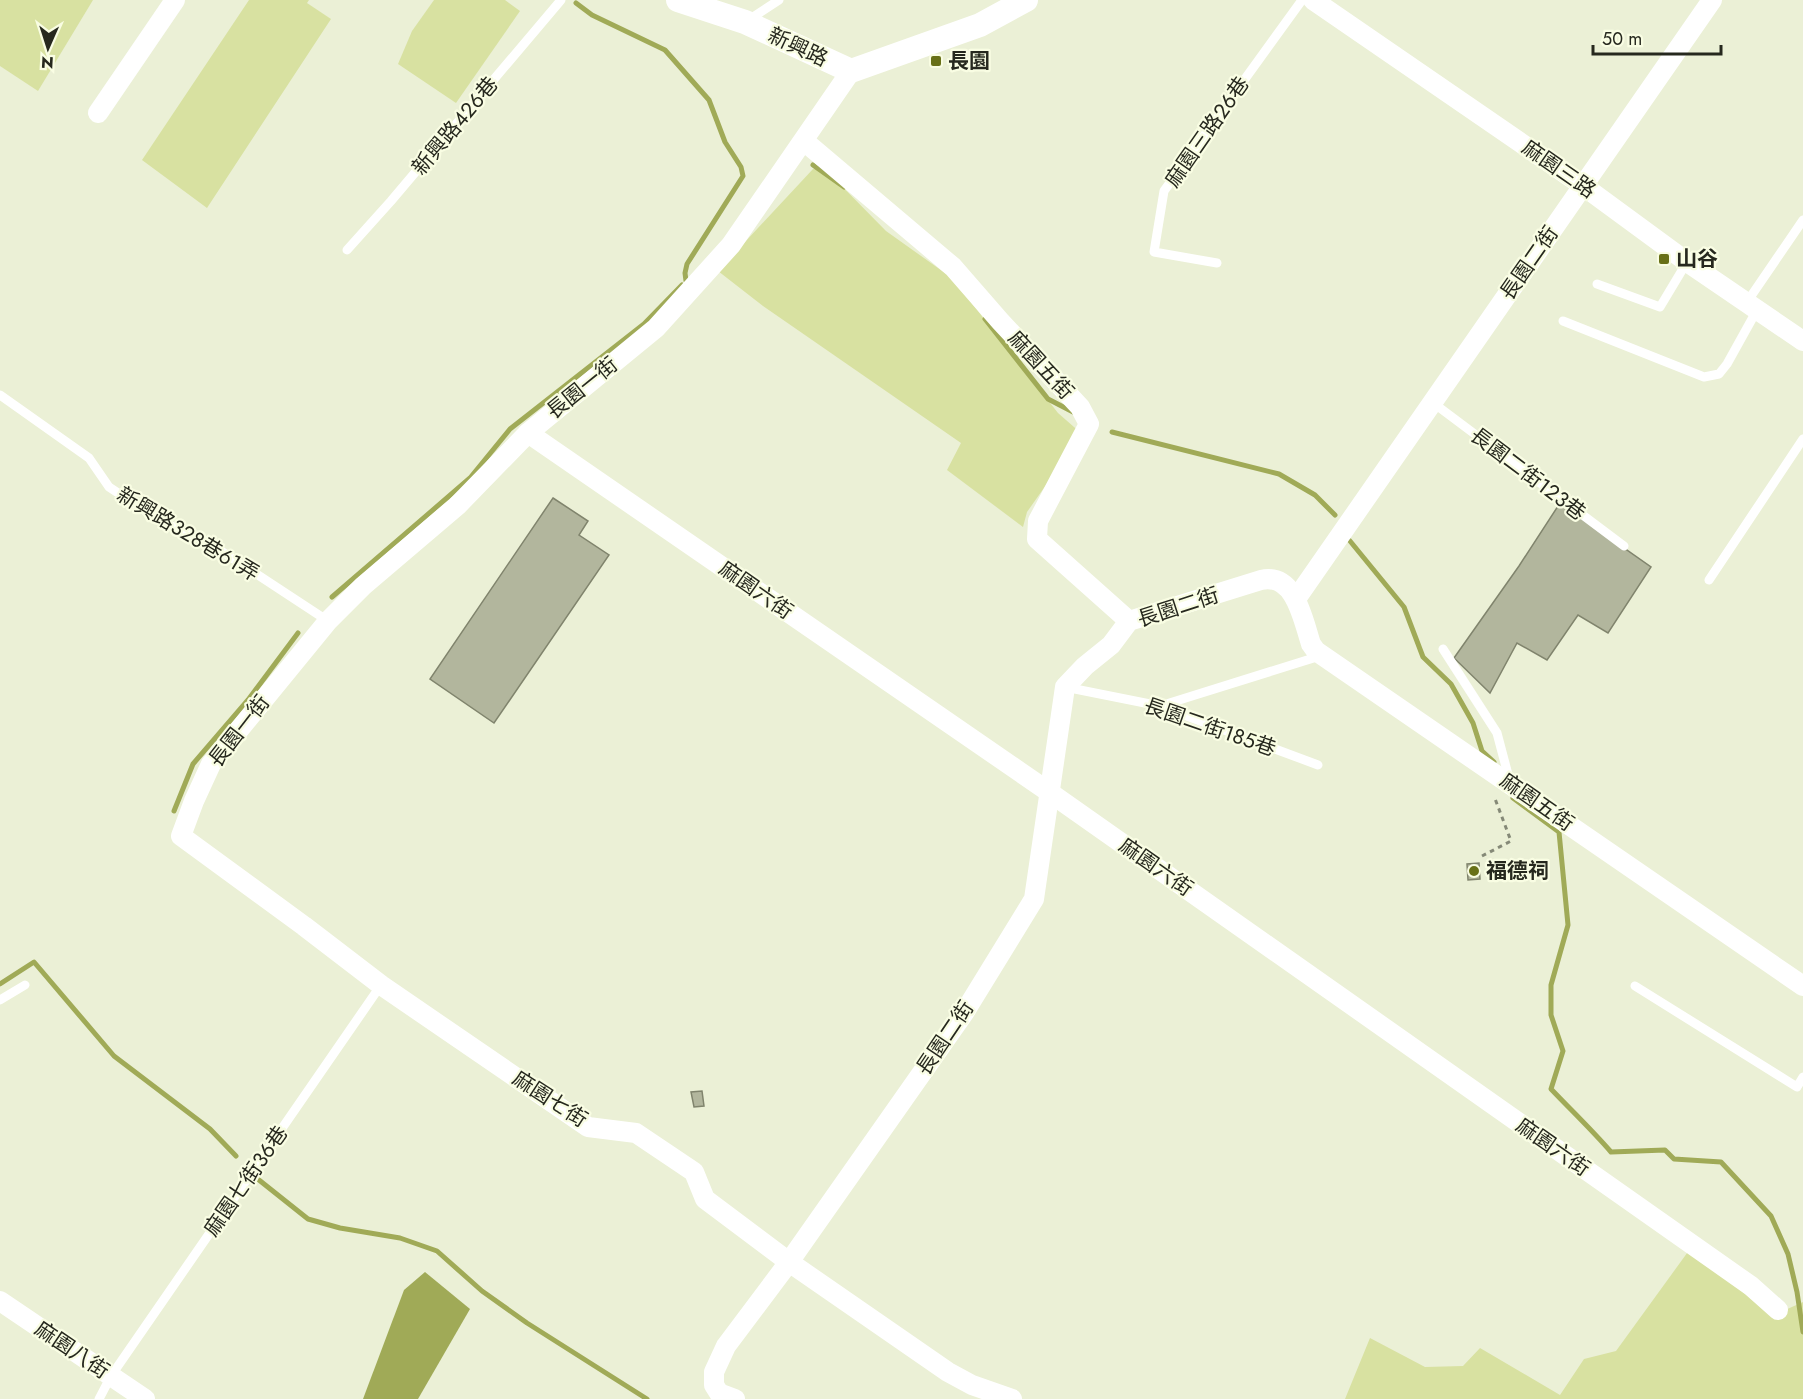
<svg xmlns="http://www.w3.org/2000/svg" width="1803" height="1399" font-family="Jost,'Noto Sans TC',sans-serif">
<rect width="100%" height="100%" fill="#ebf0d6"/>
<g fill="#d8e1a1">
<polygon points="0,0 93,0 38,91 0,66"/>
<polygon points="249,0 309,0 307,3 331,19 207,208 142,160"/>
<polygon points="434,0 505,0 520,11 456,103 398,64 412,31"/>
<polygon points="822,166 886,231 952,278 1058,413 1082,434 1027,512 1023,527 947,470 961,443 763,306 718,271 813,169"/>
<polygon points="1690,1249 1772,1316 1803,1302 1803,1399 1345,1399 1370,1338 1425,1367 1463,1366 1480,1348 1560,1395 1584,1359 1616,1351"/>
</g>
<polygon fill="#a0aa57" points="425,1272 470,1309 418,1399 363,1399 404,1290"/>
<g fill="none" stroke-linecap="round" stroke-linejoin="round">
<g stroke="#a0aa57" stroke-width="5">
<polyline points="576,3 592,15 665,50 709,100 725,142 741,167 743,176 687,264 685,273 686,281"/>
<polyline points="813,165 844,187"/>
<polyline points="985,319 1048,399 1075,413"/>
<polyline points="1112,432 1279,474 1315,495 1335,515"/>
<polyline points="1350,541 1404,607 1423,657 1451,684 1473,723 1482,751 1494,762"/>
<polyline points="332,597 470,478 510,429 644,324 682,285"/>
<path d="M1513,798L1559,832L1568,925L1551,985V1015L1563,1051L1551,1089C1571,1110 1592,1130 1611,1152L1665,1150L1674,1159L1721,1162L1771,1216L1788,1254L1797,1292L1803,1332"/>
<polyline points="174,811 193,764 248,700 298,633"/>
<polyline points="0,984 34,962 114,1056 210,1129 236,1156"/>
<polyline points="259,1180 308,1219 340,1228 400,1238 437,1251 482,1291 527,1323 647,1399"/>
</g>
</g>
<g fill="#b2b69d" stroke="#80846d" stroke-width="1.5">
<polygon points="553,498 588,521 579,535 609,555 494,723 430,679"/>
<polygon points="1560,503 1651,567 1608,633 1578,615 1547,660 1517,643 1490,693 1454,658 1519,566"/>
<polygon points="1479,863 1480,879 1468,880 1467,864"/>
<polygon points="702,1091 704,1106 694,1107 691,1092"/>
</g>
<g fill="none" stroke-linecap="round" stroke-linejoin="round">
<polyline stroke="#858977" stroke-width="3" stroke-dasharray="4.5 4.5" stroke-linecap="butt" points="1482,856 1511,841 1494,796"/>
<g stroke="#fff" stroke-width="9">
<polyline points="747,21 779,0"/>
<polyline points="347,250 391,201 561,0"/>
<polyline points="1217,263 1154,252 1164,191 1302,0"/>
<polyline points="1597,284 1660,307 1687,262"/>
<polyline points="1747,302 1803,220"/>
<polyline points="1563,321 1704,377 1719,374 1727,364 1757,310"/>
<polyline points="0,395 89,458 109,487 162,522 206,541 328,621"/>
<polyline points="1432,402 1624,546"/>
<polyline points="1709,580 1803,439"/>
<polyline points="1443,649 1497,733 1510,782"/>
<polyline points="1065,687 1160,706 1318,765"/>
<polyline points="1160,706 1320,656"/>
<polyline points="1635,986 1797,1087 1803,1077"/>
<polyline points="0,1000 25,985"/>
<polyline points="99,1399 111,1376 381,985"/>
</g>
<g stroke="#fff" stroke-width="20">
<polyline points="1313,0 1582,185 1687,262 1803,341"/>
<polyline points="851,71 731,245 656,328 528,433 457,506 363,586 328,621 211,764 194,801 181,836 304,926 381,985 588,1127 636,1133 694,1172 705,1199 789,1262 948,1372 972,1385 1012,1399"/>
<polyline points="98,113 175,0"/>
<polyline points="804,141 953,267 1000,321 1080,407 1089,424 1038,521 1037,539 1129,621"/>
<polyline points="528,433 1049,792 1751,1286 1778,1310"/>
<polyline points="1296,599 1712,0"/>
<polyline points="0,1301 145,1399"/>
<path d="M735,1399L719,1393L714,1385V1372L726,1346L789,1262L964,1013L1034,899L1065,687L1085,666L1111,645L1129,621L1261,580C1295,572 1303,620 1311,644L1316,651L1803,986"/>
</g>
<polyline stroke="#fff" stroke-width="24" points="678,0 745,22 851,71 980,25 1026,0"/>
</g>
<g fill="#687017" stroke="#f9fde3" stroke-width="2">
<rect x="930" y="55" width="12" height="12" rx="3"/>
<rect x="1658" y="253" width="12" height="12" rx="3"/>
<circle cx="1474" cy="871" r="6"/>
</g>
<g text-anchor="middle" dominant-baseline="central" stroke-width="4.5" stroke-linejoin="round" paint-order="stroke">
<g font-size="21" fill="#26281e" stroke="#f9fde3">
<text transform="translate(798 47) rotate(25)">新興路</text>
<text transform="translate(455 126) rotate(-50)">新興路426巷</text>
<text transform="translate(1207 132) rotate(-55)">麻園三路26巷</text>
<text transform="translate(1559 169) rotate(35)">麻園三路</text>
<text transform="translate(1529 263) rotate(-55)">長園二街</text>
<text transform="translate(1041 365) rotate(47)">麻園五街</text>
<text transform="translate(582 388) rotate(-39)">長園一街</text>
<text transform="translate(1528 474) rotate(37)">長園二街123巷</text>
<text transform="translate(188 534) rotate(31)">新興路328巷61弄</text>
<text transform="translate(756 590) rotate(35)">麻園六街</text>
<text transform="translate(1178 607) rotate(-18)">長園二街</text>
<text transform="translate(1210 727) rotate(19)">長園二街185巷</text>
<text transform="translate(239 731) rotate(-52)">長園一街</text>
<text transform="translate(1537 802) rotate(35)">麻園五街</text>
<text transform="translate(1156 867) rotate(35)">麻園六街</text>
<text transform="translate(945 1038) rotate(-56)">長園二街</text>
<text transform="translate(550 1099) rotate(33)">麻園七街</text>
<text transform="translate(1553 1147) rotate(35)">麻園六街</text>
<text transform="translate(246 1181) rotate(-55)">麻園七街36巷</text>
<text transform="translate(72 1350) rotate(34)">麻園八街</text>
</g>
<g font-size="21" font-weight="bold" fill="#26281e" stroke="#f9fde3" text-anchor="start">
<text x="948" y="61">長園</text>
<text x="1676" y="259">山谷</text>
<text x="1486" y="871">福德祠</text>
</g>
</g>
<g transform="translate(48 48) rotate(183)" stroke="#f9fde3" stroke-width="4.5" paint-order="stroke">
<path d="M0-4.5L10 22L0 15L-10 22Z" fill="#26281e"/>
<text y="-9" font-size="16" font-weight="bold" text-anchor="middle" fill="#26281e">N</text>
</g>
<path d="M1593 45v9h128v-9" fill="none" stroke="#26281e" stroke-width="3"/>
<text x="1602" y="45" font-size="18" fill="#26281e" stroke="#f9fde3" stroke-width="4.5" paint-order="stroke">50 m</text>
</svg>
